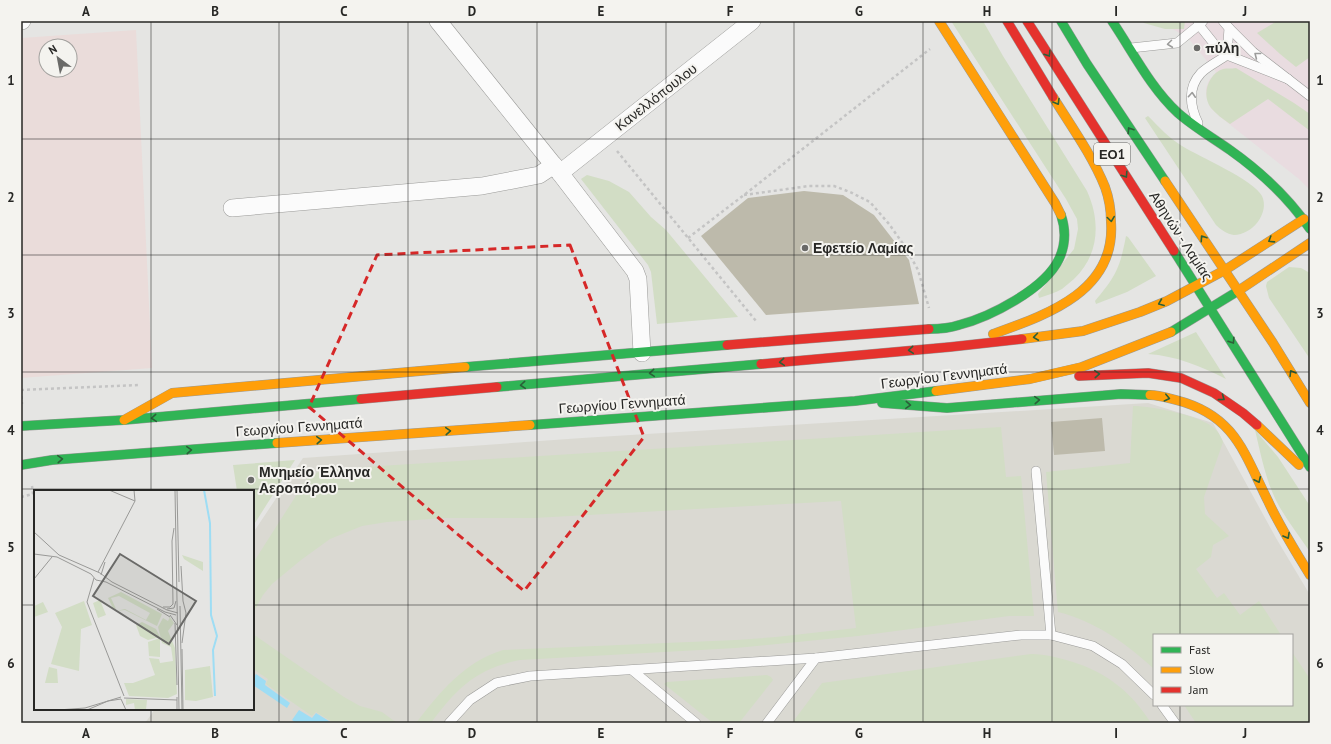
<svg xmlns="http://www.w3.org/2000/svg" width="1331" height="744" font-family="'PT Sans',sans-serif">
<rect width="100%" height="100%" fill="#e5e5e3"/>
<path fill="#dad9d2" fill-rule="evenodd" d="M1148,403L1213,423L1276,538L1310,595V723H145L155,709H253V533L303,458L582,438ZM1154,635H1292V705H1154Z"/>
<polygon fill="#e9dce0" points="1159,21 1310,21 1310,190 1299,179 1219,116 1210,107 1206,95 1206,88 1209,80 1216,72 1188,38"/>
<path fill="#eadcda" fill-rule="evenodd" d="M136,30L152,368L21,378V38ZM46,46H70V70H46Z"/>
<g fill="#d2ddc5">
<path d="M951,21H983L1003,56L1087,191C1101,222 1099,255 1074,279C1070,282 1066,286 1062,289C1055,293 1047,295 1039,298L1038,294L1074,249L1078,229L1077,219L1066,199Z"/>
<polygon points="1142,21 1185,21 1184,29 1165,29 1144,23"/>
<polygon points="1277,21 1310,21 1310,57 1296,67 1280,54 1257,33"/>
<path d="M1236,68L1294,103L1310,114V131L1268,99L1230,124C1223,119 1216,114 1211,108C1201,95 1208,74 1223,69C1227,68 1232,69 1236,68Z"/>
<path d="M1148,116C1159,127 1169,138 1182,146C1200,157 1254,180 1262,196C1270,213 1252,235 1234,235C1227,234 1221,230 1216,225L1145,118Z"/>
<polygon points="587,175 609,181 629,192 651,217 666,230 738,317 657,324 651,272 648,265 581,179"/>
<path d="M1126,236L1128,237L1156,276L1127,292L1096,304L1095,301C1116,276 1120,268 1126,236Z"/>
<polygon points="1289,267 1301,268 1310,273 1310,359 1269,298 1266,286 1267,282"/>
<path d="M1196,332L1226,379C1201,366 1176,356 1148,354Z"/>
<path d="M1133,406C1151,406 1206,416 1217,431C1220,434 1221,438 1223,442L1204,497L1205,514L1229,536L1213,545L1211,557L1196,569L1217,598L1224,593L1240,615L1259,601L1281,635H1154V669C1127,644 1095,621 1058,612L1046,472L1130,463Z"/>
<path d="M1001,427L1006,477L1021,476L1034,616H1009L858,636L736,648L520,660C476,669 457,688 431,723H416C440,692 464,662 503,650L736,640L776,637L856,628L841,501L534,518H445L387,522L362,526L330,539L301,560L272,584L263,595L253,613V563L306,480L320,471L364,467Z"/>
<path d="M1255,430L1278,457L1310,506V552C1300,537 1288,522 1279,506C1266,483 1261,455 1255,430Z"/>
<polygon points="295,460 253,526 253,491 237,491 233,465"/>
<polygon points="253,634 344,697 360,706 382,712 397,723 334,723 316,712 312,716 266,684 268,679 253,669"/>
<polygon points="1292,652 1310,679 1310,723 1196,723 1184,705 1292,705"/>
<path d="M1031,654C1046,654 1059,658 1073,662C1108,673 1132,693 1151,723H792L822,683Z"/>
<polygon points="767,675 771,677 773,680 739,723 713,723 664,684 667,682"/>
</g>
<g fill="#9eddf4">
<polygon points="256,674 266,681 265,685 290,703 287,708 253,685 253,679"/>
<polygon points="299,710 312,718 316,713 332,723 296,723 292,720"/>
</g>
<g fill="#bdbaab">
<polygon points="804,191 843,195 874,215 909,260 919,304 766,315 701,236 748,198"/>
<polygon points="1102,418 1105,451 1054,455 1051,422"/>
</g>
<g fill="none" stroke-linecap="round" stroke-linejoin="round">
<g stroke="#9a9a98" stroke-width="10">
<g id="lane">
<polyline points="1203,21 1199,25 1215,45 1227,55 1229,28 1223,21"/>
<polyline points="1229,28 1253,52 1310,96"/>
<polyline points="1131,48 1177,43 1199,25 1198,21"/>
<path d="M1198,123C1190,106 1187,88 1201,73C1208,66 1219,61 1227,55L1288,79"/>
<polyline points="1036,471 1051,635"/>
<polyline points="632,670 696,723"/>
<polyline points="1162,705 1175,723"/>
<polyline points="449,723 470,700 496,683 530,676 816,658 1021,635 1051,635 1093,646 1122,664 1154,695"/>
<polyline points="767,723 816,658"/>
</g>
</g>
<g stroke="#9a9a98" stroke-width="18">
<g id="street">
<polyline points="21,21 22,21"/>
<polyline points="438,21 560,173 635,271 638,279 642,353"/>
<polyline points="560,173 752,21"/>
<polyline points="232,208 482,186 539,175 554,165"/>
</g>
</g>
<g stroke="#9a9a98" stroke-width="10">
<g id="fast">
<polyline points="1061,21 1087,64 1165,181"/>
<path d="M1112,21C1133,52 1150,87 1178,113C1194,127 1213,138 1230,150C1261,172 1288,197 1310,229"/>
<polyline points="1174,251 1310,467"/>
<path d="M929,329C939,329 950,328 959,325C990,317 1045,289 1059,259C1066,244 1066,230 1061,215"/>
<polyline points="1171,332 1238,291"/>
<polyline points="465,367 727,345"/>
<polyline points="497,387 761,364"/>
<polyline points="882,403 947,408 1121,394 1150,395"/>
<polyline points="530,425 855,401 936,391"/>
<polyline points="21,426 124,420 361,399"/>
<polyline points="21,465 52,460 277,443"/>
</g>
</g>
<g stroke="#9a9a98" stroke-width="10">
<g id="slow">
<polyline points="939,21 1055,203 1061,215"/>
<polyline points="1165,181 1273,343 1310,403"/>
<polyline points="1225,270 1304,219"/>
<polyline points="1238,291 1310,243"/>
<path d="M993,334C1046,315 1116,292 1111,222C1111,210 1109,198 1105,187C1092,155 1071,126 1053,97"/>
<polyline points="1022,339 1083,331 1140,312 1167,301 1225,270"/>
<polyline points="936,391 1030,379 1082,367 1171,332"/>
<path d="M1150,395C1159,395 1168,398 1176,400C1235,415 1244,453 1268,501C1280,527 1295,551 1310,575"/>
<polyline points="124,420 172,393 465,367"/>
<polyline points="1257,425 1299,465"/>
<polyline points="277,443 530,425"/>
</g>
</g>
<g stroke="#9a9a98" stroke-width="10">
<g id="jam">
<polyline points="1007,21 1053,97"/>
<polyline points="1027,21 1174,251"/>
<polyline points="727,345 929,329"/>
<polyline points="761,364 950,347 1022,339"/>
<polyline points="1079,376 1148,373 1181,378 1214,393 1243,413 1257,425"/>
<polyline points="361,399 497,387"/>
</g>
</g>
<g stroke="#c4c4c4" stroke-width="2.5" stroke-dasharray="3 3" stroke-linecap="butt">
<polyline points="617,151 756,321"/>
<polyline points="744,195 809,186 834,186 850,192 870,202 889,224 906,248 918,270 929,308"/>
<polyline points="688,238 744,195 930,49"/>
<polyline points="21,390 140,385"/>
<polyline points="21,390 22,404"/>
<polyline points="21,497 33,494 32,486"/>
</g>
<use href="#lane" stroke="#fbfbfb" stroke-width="9"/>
<use href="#street" stroke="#fbfbfb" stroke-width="17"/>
<use href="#fast" stroke="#30b455" stroke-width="9"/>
<use href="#slow" stroke="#ff9f0a" stroke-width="9"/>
<use href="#jam" stroke="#e5322d" stroke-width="9"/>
</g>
<defs><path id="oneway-chevron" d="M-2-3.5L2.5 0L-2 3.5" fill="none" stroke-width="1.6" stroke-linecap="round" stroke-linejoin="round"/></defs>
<g stroke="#9c9c9b">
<use href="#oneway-chevron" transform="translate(1170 44) rotate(173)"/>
<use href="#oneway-chevron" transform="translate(1257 55) rotate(-142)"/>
<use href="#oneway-chevron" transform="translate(1192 95) rotate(-86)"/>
</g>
<g stroke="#2b5f38">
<use href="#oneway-chevron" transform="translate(1048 54) rotate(57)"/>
<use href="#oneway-chevron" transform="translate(1057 102) rotate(59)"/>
<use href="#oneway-chevron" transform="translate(1130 130) rotate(-123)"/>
<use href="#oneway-chevron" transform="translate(1125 175) rotate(57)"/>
<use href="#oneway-chevron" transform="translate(1111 219) rotate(82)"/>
<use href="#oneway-chevron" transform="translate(1203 238) rotate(-124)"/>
<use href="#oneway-chevron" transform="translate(1271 240) rotate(148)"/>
<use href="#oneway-chevron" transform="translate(1161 303) rotate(158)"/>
<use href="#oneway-chevron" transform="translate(1036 337) rotate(172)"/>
<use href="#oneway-chevron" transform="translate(1232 341) rotate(57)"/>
<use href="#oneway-chevron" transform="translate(911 350) rotate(175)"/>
<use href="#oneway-chevron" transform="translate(782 362) rotate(175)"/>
<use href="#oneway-chevron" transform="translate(652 373) rotate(175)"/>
<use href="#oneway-chevron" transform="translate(1292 373) rotate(-121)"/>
<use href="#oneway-chevron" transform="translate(1097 374) rotate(-4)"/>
<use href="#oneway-chevron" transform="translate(523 385) rotate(175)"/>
<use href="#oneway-chevron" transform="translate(1167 398) rotate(13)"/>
<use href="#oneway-chevron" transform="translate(1222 398) rotate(36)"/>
<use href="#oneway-chevron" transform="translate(1037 400) rotate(-4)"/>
<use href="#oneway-chevron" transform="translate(908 405) rotate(4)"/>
<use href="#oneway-chevron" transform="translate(154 418) rotate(175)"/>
<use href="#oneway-chevron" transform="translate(448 431) rotate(-4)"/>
<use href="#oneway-chevron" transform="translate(319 440) rotate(-4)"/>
<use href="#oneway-chevron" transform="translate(189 450) rotate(-4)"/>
<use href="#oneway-chevron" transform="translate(60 459) rotate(-4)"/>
<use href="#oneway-chevron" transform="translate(1258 480) rotate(65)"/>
<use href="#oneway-chevron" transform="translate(1287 536) rotate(61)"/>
</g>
<path fill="none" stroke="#d62828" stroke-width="3" stroke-dasharray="8 5" stroke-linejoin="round" d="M570,245L644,437L524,591L309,407L377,255Z"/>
<path fill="none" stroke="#272725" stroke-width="1" stroke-opacity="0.55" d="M151,21V491M279,21V723M408,21V723M537,21V723M666,21V723M794,21V723M923,21V723M1052,21V723M1180,21V635M21,139H1310M21,255H1310M21,372H1310M21,489H1310M21,605H35M253,605H1310M1180,705V723M151,709V723"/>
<g fill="#6a6a68" stroke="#f4f3ef" stroke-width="1.5">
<circle cx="1197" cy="48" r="4"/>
<circle cx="805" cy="248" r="4"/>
<circle cx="251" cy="480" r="4"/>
</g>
<g text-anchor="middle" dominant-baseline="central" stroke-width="4" stroke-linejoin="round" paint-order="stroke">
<rect fill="#f4f3ef" stroke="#646462" stroke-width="1" x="1094" y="143" width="36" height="22" rx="3"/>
<g font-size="13" font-weight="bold" fill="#272725">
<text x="1112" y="154">ΕΟ1</text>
</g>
<g font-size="14" font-weight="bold" fill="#272725" stroke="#f4f3ef" text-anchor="start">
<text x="1205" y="48">πύλη</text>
<text x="813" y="248">Εφετείο Λαμίας</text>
<text x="259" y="472">Μνημείο Έλληνα<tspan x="259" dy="16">Αεροπόρου</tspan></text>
</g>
<g font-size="14" fill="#272725" stroke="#f4f3ef">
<text transform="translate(656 97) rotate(-38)">Κανελλόπουλου</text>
<text transform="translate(1181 236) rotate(57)">Αθηνών - Λαμίας</text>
<text transform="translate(944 376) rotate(-7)">Γεωργίου Γεννηματά</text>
<text transform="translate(622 404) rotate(-4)">Γεωργίου Γεννηματά</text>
<text transform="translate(299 427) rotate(-4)">Γεωργίου Γεννηματά</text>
</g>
</g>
<g transform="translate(34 490)">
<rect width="220" height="220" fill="#e5e5e3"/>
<path d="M148,65L169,72V81L150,69ZM87,102L128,124L123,136L91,120L82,121L91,119L112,130L116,123L85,106L77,108L82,119L79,118L74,108ZM66,110L72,125L64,128L59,113ZM50,111L58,135L47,139L45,181L17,174L28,137L21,123ZM9,112L14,122L0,127V116ZM136,127L140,133L134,141L141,158L143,204L134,208L95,206L90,193H99L121,185L115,168L125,169L126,173L139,171L137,157L128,153L124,137L129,128L134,131ZM108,132L122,139L126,147L114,150L106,146L102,135ZM126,148V167L115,166L114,152ZM176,176L179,207L162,211L151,210V180ZM15,177L23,179L24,193H11ZM92,209L113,210L112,220H101L100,213L92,215Z" fill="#d2ddc5"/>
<path fill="none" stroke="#9eddf4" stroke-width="2" d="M170,0L176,33L177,125L183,146L179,160L181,206"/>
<path fill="none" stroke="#999997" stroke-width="1" d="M75,0L101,11M141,0L145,220M143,0L145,92M0,42L25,65L66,83L78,92L133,120L144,123M138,51L140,38M0,64L23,67L57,84L62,90L72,92L131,122L142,125M147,76L149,111L152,123L148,153M64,82L101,11L100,0M67,85L71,72M60,88L53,112L90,206M0,89L18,67M146,116L148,220M129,117H136L139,114L138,51M123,119L136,127M133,119L140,118L142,111M136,125L143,135M141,133L143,195M148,159L149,220M143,207V220M90,208L143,210M87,209L92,220M24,220L51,218L87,207M53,220L74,211L87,209"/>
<path fill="#6a6a68" fill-opacity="0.15" stroke="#6a6a68" stroke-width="2" d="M86,64L162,111L135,154L59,106Z"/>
<rect width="220" height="220" fill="none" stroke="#272725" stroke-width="2"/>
</g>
<rect width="1331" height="744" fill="none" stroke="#f4f3ef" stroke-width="44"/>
<rect x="1153" y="634" width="140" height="72" fill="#f4f3ef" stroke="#a2a19e"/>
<rect x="1161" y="647" width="20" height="6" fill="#30b455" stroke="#a2a19e"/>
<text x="1189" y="654" font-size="12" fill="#272725">Fast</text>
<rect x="1161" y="667" width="20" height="6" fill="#ff9f0a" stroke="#a2a19e"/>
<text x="1189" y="674" font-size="12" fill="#272725">Slow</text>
<rect x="1161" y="687" width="20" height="6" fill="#e5322d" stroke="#a2a19e"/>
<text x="1189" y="694" font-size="12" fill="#272725">Jam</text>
<g transform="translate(58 58) rotate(328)"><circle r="19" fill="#f4f3ef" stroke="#a2a19e"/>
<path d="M0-3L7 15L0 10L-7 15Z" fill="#6a6a68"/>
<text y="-6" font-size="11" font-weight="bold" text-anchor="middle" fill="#272725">N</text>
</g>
<rect x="22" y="22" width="1287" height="700" fill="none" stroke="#272725" stroke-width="1.5"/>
<g font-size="13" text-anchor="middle" font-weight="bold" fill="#272725">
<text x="86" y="16">A</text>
<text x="215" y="16">B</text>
<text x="344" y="16">C</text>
<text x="472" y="16">D</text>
<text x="601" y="16">E</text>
<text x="730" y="16">F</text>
<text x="859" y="16">G</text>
<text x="987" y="16">H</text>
<text x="1116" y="16">I</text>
<text x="1245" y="16">J</text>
<text x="11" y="85">1</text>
<text x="1320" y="85">1</text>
<text x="11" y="202">2</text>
<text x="1320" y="202">2</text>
<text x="11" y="318">3</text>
<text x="1320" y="318">3</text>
<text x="11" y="435">4</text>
<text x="1320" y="435">4</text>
<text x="11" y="552">5</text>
<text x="1320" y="552">5</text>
<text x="11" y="668">6</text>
<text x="1320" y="668">6</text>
<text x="86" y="738">A</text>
<text x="215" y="738">B</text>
<text x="344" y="738">C</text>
<text x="472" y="738">D</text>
<text x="601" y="738">E</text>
<text x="730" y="738">F</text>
<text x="859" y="738">G</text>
<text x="987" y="738">H</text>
<text x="1116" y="738">I</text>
<text x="1245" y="738">J</text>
</g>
</svg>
